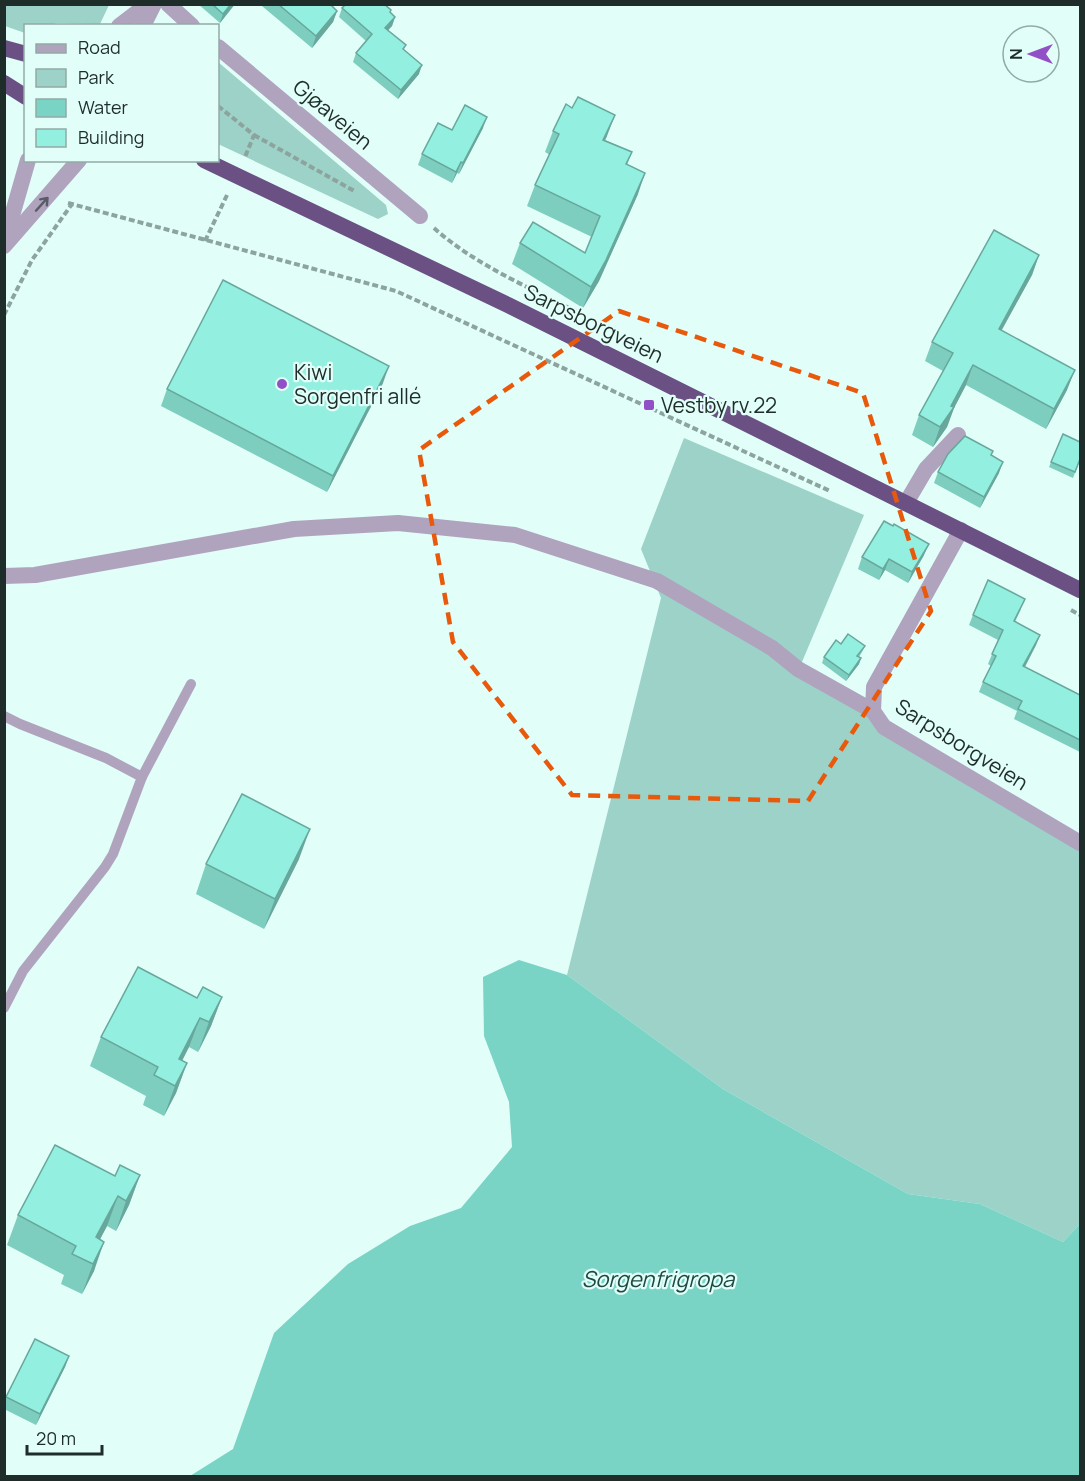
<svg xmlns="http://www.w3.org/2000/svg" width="1085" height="1481" font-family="Manrope,sans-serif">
<rect width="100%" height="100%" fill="#e1fef8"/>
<g fill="#9cd2c8">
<polygon points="4,5 5,4 109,5 100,24 57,23 50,25 26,26 25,33 5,26"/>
<polygon points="218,62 386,205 388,214 378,219 218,144"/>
<polygon points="684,438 864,515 799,669 1080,845 1080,1224 1063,1242 980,1204 908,1194 723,1089 567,975 661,598 641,549"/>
</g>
<polygon fill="#79d4c5" points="519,960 567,975 723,1089 908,1194 980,1204 1063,1242 1080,1224 1080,1476 190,1476 233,1449 274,1333 348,1264 410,1226 461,1208 512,1147 509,1102 484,1036 483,977"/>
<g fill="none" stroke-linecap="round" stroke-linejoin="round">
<g stroke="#8ca39e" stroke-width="4" stroke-dasharray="6 3" stroke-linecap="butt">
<polyline points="218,106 254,135 245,157"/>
<polyline points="254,135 356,192"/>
<polyline points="68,203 396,291 830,491"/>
<path d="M434,228C476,266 537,291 587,317"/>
<polyline points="205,241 228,193"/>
<polyline points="4,315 32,260 72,204"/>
<polyline points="1071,610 1080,615"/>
</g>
<g stroke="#b0a3be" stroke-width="10">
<polyline points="4,716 20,724 106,758 142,777"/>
<polyline points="4,1008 23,971 105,867 113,854 142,777 191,684"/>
</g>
<g stroke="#b0a3be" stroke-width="16">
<polyline points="168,4 192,26"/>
<polyline points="218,47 420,216"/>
<polyline points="906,503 926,469 958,435"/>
<polyline points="961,530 874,687 873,711 884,727 1080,843"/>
<polyline points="4,576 35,575 294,529 398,523 515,535 657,581 772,648 798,669 873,711"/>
</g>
<g stroke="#b0a3be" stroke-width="16">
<polyline points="119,26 148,4"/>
<polyline points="143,26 154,4"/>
<polyline points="5,240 28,160"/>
<polyline points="4,246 79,160"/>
</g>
<g stroke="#6a5083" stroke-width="16">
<polyline points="4,48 26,54"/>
<polyline points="4,83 26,97"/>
<polyline points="204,160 508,305 1080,590"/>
</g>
</g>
<g fill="#7ecec0">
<polygon points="198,4 235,4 220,23"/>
<polygon points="263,4 330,4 337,11 333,22 312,48 262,6"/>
<polygon points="342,8 390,12 395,17 392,26 388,30 404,50 419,74 398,99 353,62 356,53 366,41 339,17"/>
<polygon points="483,128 459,174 457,173 452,183 418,165 422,154 452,130"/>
<polygon points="553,131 607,136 605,140 632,152 627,165 638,194 599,281 583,308 512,264 520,243 585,253 592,237 527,206 535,185 550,155 545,152"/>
<polygon points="1039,255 1032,275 1001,330 1067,390 1046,429 966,385 954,408 947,427 933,447 912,435 919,415 943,371 925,361 932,342"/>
<polygon points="383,383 327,492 161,406 167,389"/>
<polygon points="1063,434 1080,460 1073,478 1049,467"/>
<polygon points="993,451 991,455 999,473 980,508 934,483 938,472"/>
<polygon points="924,555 908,583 885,570 879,580 858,569 862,557"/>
<polygon points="1021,609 1015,622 1040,635 1036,645 1025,667 1080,695 1080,752 1014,719 1017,711 979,692 983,682 991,666 988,664 998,640 969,625 973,615"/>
<polygon points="841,644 865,646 862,652 859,657 861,658 859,664 846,681 822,663 824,657"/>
<polygon points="299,859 264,929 196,894 206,864"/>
<polygon points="222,997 211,1026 198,1052 189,1047 182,1061 187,1063 176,1093 164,1116 143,1105 146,1096 90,1066 101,1037 197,998"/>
<polygon points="140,1175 129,1205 116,1231 107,1226 100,1239 94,1271 82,1294 61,1284 64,1275 7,1245 18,1215 115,1176"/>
<polygon points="69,1356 65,1367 36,1425 4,1409 4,1401 6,1397"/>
</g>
<g fill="#67a79c">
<polygon points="231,4 235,4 220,23 223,14"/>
<polygon points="337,11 333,22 312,48 316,36"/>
<polygon points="395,17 392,26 382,37 385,28"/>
<polygon points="422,65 419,74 398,99 401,90"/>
<polygon points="615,115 607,136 595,161 603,140"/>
<polygon points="487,117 483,128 459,174 463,163"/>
<polygon points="461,162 457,173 452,183 456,172"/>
<polygon points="645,173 638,194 599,281 583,308 591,287"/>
<polygon points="1039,255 1032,275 992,348 999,329"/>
<polygon points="973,365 966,385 954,408 947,427 933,447 940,427"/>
<polygon points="389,366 383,383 327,492 333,476"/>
<polygon points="1075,370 1067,390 1046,429 1054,409"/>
<polygon points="1003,462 999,473 980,508 984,497"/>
<polygon points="929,544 924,555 908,583 912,572"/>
<polygon points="889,559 885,570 879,580 883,569"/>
<polygon points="1040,635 1036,645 1020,676 1023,666"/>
<polygon points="861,658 859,664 846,681 849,675"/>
<polygon points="310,829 299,859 264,929 275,899"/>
<polygon points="222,997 211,1026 198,1052 209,1022"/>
<polygon points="200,1018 189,1047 170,1084 179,1059"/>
<polygon points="187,1063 176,1093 164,1116 175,1086"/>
<polygon points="140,1175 129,1205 116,1231 126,1201"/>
<polygon points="118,1196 107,1226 88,1262 96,1237"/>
<polygon points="104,1242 94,1271 82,1294 93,1264"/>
<polygon points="69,1356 65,1367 36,1425 40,1414"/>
</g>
<g fill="#93efdf" stroke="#67a79c" stroke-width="1.5">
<polygon points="212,4 231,4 223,14"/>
<polygon points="278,4 330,4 337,11 316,36"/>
<polygon points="346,4 384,4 391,10 390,12 395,17 385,28 406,45 403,49 422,65 401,90 356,53 372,34 342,8"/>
<polygon points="578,97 615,115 603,140 632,152 626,164 645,173 606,260 591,287 520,243 533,222 585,253 600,216 535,185 559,134 553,131 566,104 572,108"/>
<polygon points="465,105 487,117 463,163 461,162 456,172 422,154 438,123 452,130"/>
<polygon points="994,230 1039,255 999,329 1075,370 1054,409 973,365 951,406 954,407 940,427 919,415 953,353 932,342"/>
<polygon points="223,280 389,366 333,476 167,389"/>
<polygon points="1063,434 1080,442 1080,459 1075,472 1051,462"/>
<polygon points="965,436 993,451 991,455 1003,462 984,497 938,472 948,454"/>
<polygon points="884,521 893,526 894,524 929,544 912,572 889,559 883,569 862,557"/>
<polygon points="988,580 1025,599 1014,621 1040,635 1023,666 1080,695 1080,740 1018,709 1022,701 983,682 996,656 992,654 1003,630 973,615"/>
<polygon points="848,634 865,646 857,656 861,658 849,675 824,657 836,640 841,644"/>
<polygon points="242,794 310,829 275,899 206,864"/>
<polygon points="138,967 197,998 203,987 222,997 209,1022 200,1018 179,1059 187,1063 175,1086 154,1075 158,1067 101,1037"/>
<polygon points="55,1145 115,1176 120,1165 140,1175 126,1201 118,1196 96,1237 104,1242 93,1264 72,1254 76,1246 18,1215"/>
<polygon points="35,1339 69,1356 40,1414 6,1397"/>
</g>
<defs><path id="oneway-shaft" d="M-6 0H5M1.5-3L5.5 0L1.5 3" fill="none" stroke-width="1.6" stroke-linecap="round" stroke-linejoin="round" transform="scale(1.5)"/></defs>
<use stroke="#595c65" href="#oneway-shaft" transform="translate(42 204) rotate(-48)"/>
<path fill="none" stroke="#e8590c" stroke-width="4.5" stroke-dasharray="12 8" stroke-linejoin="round" d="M619,311L863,393L931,611L808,801L572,795L453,642L419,450Z"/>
<g fill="#9150c5" stroke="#e1fef8" stroke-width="2">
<circle cx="282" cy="384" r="6"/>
<rect x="643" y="399" width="12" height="12" rx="3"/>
</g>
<g text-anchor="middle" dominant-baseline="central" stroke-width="4.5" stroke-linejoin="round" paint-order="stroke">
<g font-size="21" fill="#1f2d2a" stroke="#e1fef8">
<text transform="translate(333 114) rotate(40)">Gjøaveien</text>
<text transform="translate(594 323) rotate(26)">Sarpsborgveien</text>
<text transform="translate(962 744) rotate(32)">Sarpsborgveien</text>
</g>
<g font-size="21" fill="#1f2d2a" stroke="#e1fef8" text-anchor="start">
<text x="294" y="372">Kiwi<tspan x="294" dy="24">Sorgenfri allé</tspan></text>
<text x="661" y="405">Vestby rv.22</text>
</g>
<g font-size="22" font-style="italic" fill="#1e4841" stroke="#e1fef8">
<text x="658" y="1279">Sorgenfrigropa</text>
</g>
</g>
<rect width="1085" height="1481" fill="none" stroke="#1f2d2a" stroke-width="12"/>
<rect x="24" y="24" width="195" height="138" fill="#e1fef8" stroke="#93aaa6" stroke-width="1.5"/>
<rect x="36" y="44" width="30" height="9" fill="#b0a3be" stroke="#93aaa6" stroke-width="1.5"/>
<text x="78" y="54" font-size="18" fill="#1f2d2a">Road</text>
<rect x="36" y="69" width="30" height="18" fill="#9cd2c8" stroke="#93aaa6" stroke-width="1.5"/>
<text x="78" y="84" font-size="18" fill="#1f2d2a">Park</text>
<rect x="36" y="99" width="30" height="18" fill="#79d4c5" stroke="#93aaa6" stroke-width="1.5"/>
<text x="78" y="114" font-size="18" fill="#1f2d2a">Water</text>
<rect x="36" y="129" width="30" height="18" fill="#93efdf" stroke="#93aaa6" stroke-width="1.5"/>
<text x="78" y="144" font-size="18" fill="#1f2d2a">Building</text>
<g transform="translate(1031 54) rotate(270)"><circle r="28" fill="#e1fef8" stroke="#93aaa6" stroke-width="1.5"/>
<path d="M0-4.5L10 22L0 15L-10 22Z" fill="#9150c5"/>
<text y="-9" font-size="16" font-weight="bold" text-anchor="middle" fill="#1f2d2a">N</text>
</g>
<path d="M27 1445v9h75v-9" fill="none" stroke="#1f2d2a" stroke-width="3"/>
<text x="36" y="1445" font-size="18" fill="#1f2d2a" stroke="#e1fef8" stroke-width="4.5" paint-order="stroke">20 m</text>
</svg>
